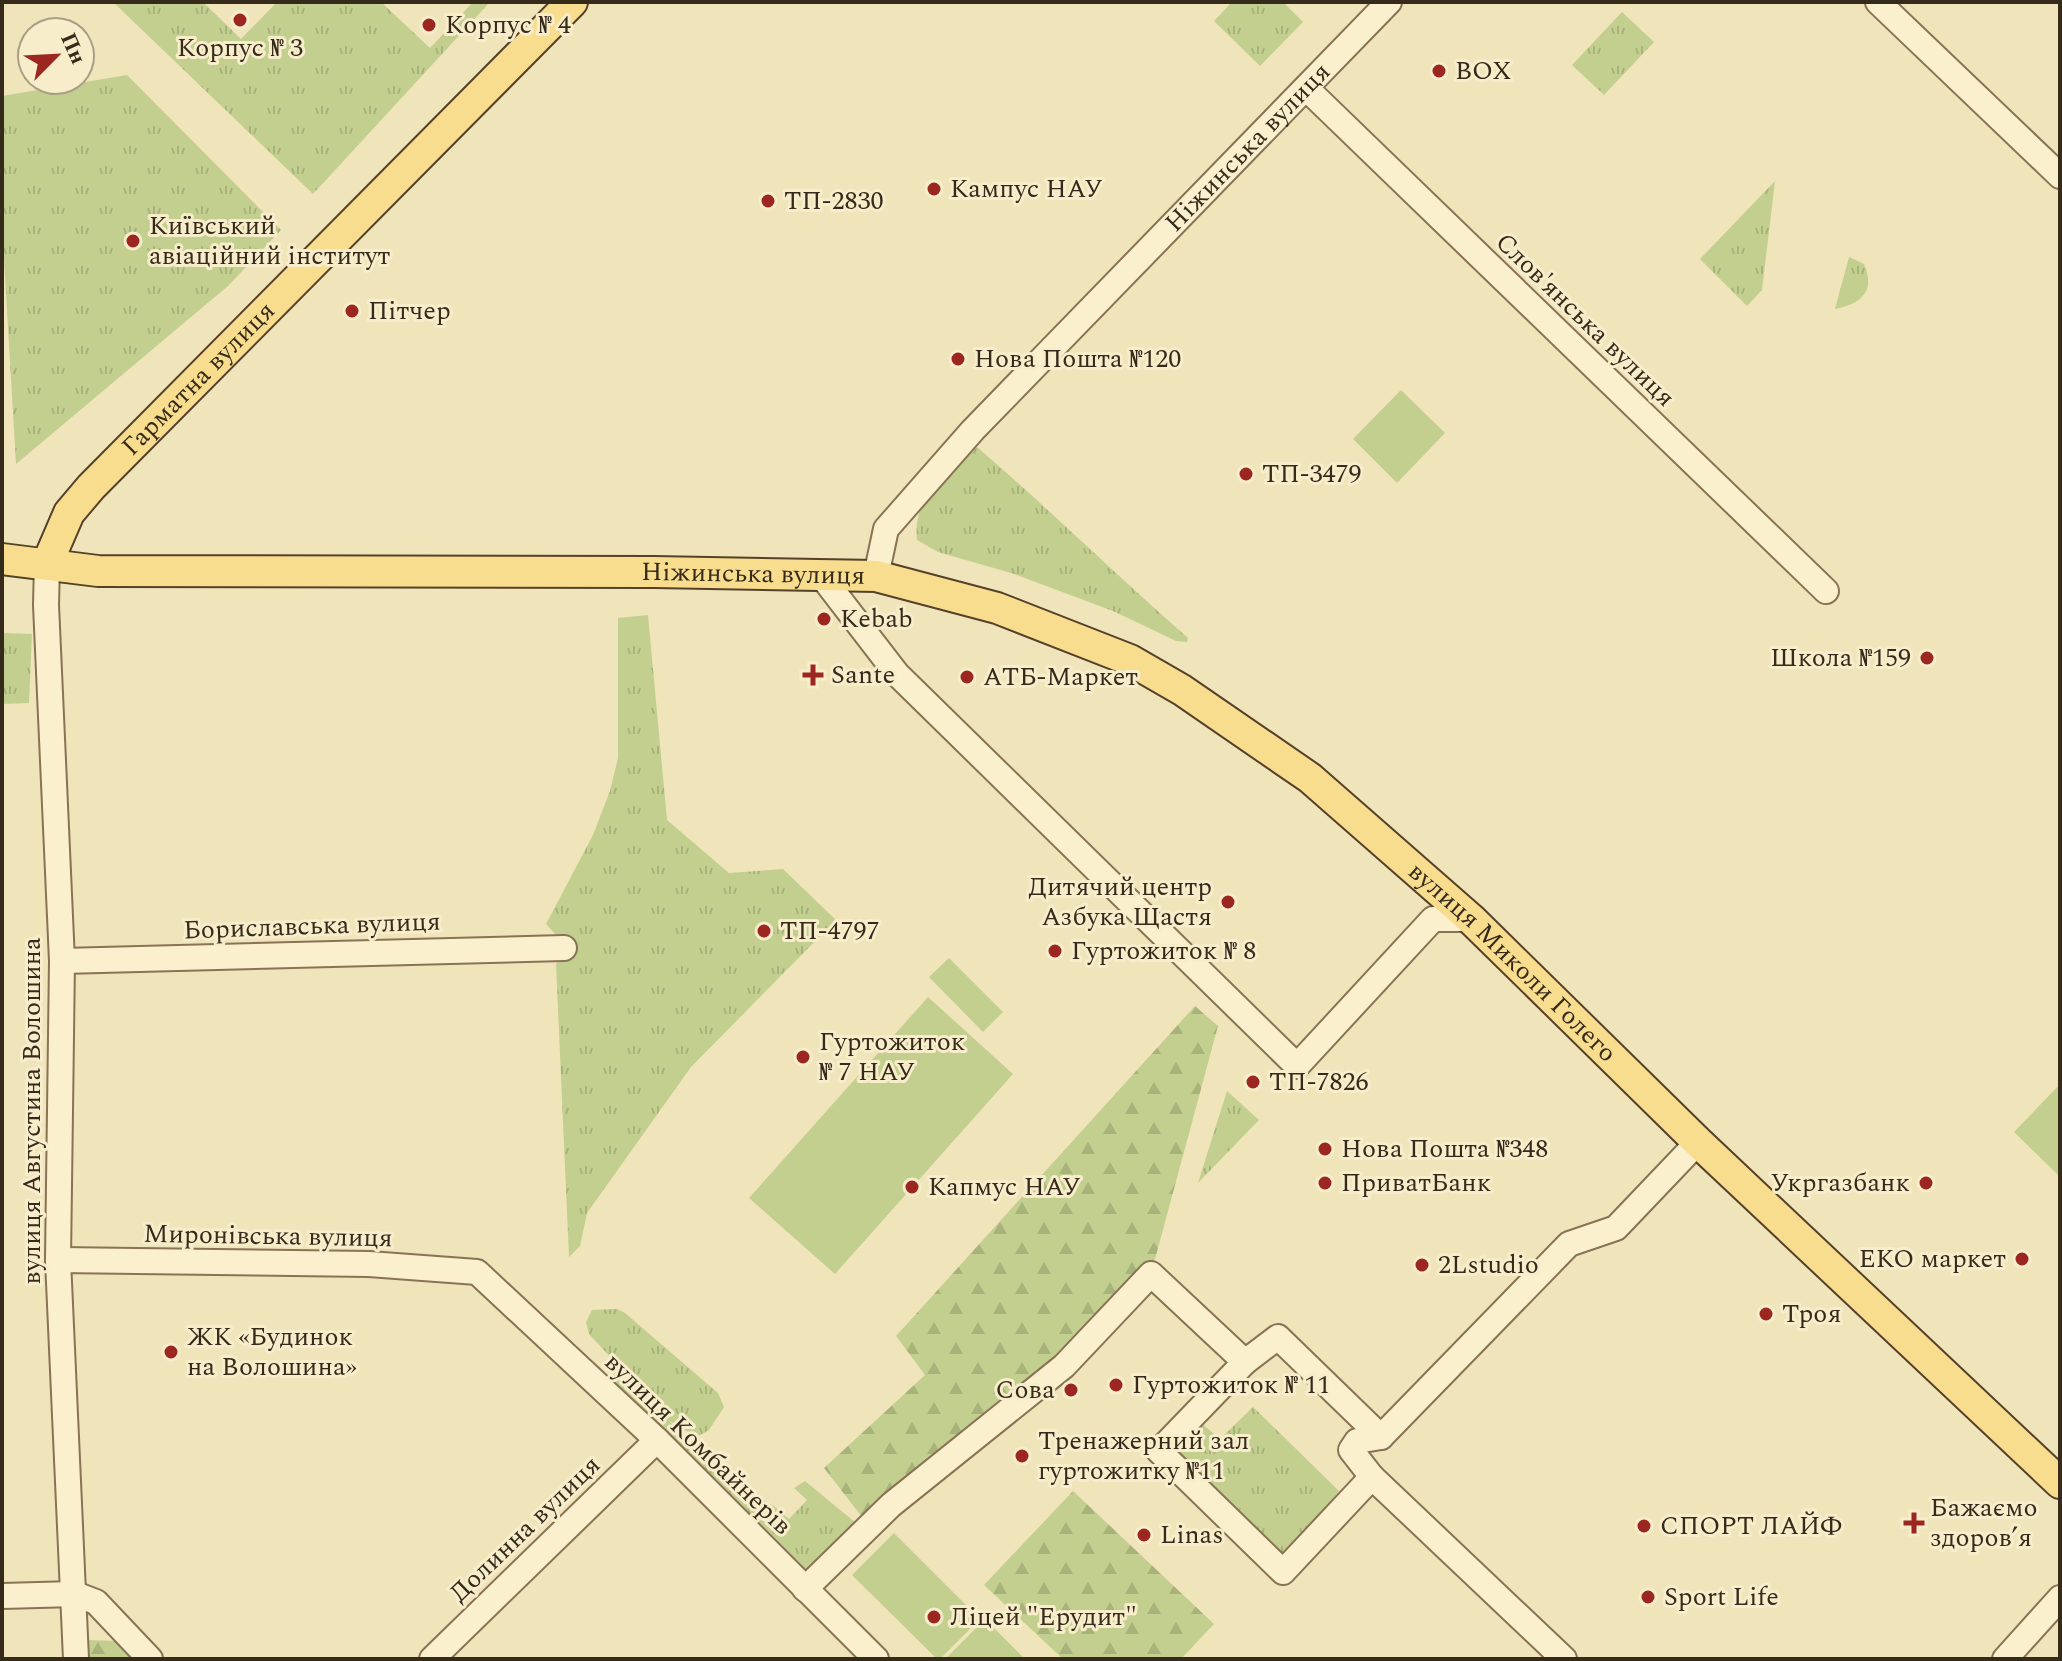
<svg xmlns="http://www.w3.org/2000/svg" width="2062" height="1661" font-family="Spectral,serif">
<defs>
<pattern id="grass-tufts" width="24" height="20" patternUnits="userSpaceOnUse" patternTransform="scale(2)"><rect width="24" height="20" fill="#c3cf8f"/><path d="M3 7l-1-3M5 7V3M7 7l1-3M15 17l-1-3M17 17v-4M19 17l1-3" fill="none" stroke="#a8b27b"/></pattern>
<pattern id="forest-firs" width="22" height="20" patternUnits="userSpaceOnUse" patternTransform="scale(2)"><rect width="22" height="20" fill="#c3cf8f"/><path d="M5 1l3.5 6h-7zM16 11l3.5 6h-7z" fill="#a8b27b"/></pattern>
</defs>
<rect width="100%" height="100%" fill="#f0e4bb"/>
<g fill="url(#grass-tufts)">
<polygon points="113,2 203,2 241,39 277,2 381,2 430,48 473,2 490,2 313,194"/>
<polygon points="1232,2 1283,2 1303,22 1260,66 1214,21"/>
<polygon points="1622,12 1654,42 1604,95 1572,65"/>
<polygon points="127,75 281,230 228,286 16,464 2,225 2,96"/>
<polygon points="1775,181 1762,290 1747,306 1700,259"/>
<path d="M1849,257L1864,264C1876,291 1861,304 1835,309Z"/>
<path d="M977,447C1049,509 1117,576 1188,638L1187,642L1176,641L1113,611L1011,573L938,552L917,540C912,495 947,473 977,447Z"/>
<polygon points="648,615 667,820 729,873 783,869 836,920 691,1067 587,1213 580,1246 569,1257 556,964 563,955 559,938 546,924 593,835 610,791 618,758 618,618"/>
<polygon points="2,633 32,634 29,703 2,704"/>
<polygon points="1227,1091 1259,1120 1198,1183"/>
<polygon points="617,1309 625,1313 718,1393 724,1407 709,1430 697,1437 669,1421 734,1483 775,1507 789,1519 807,1500 794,1488 805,1481 862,1528 825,1568 802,1573 608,1381 616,1371 666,1417 589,1334 586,1322 592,1310"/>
<polygon points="1253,1407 1339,1491 1282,1558 1171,1450 1200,1422 1220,1439"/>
</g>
<g fill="url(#forest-firs)">
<polygon points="1195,1006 1218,1026 1151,1274 869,1526 824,1468 925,1375 896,1336"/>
<polygon points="1073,1491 1214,1624 1181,1659 1063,1659 984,1585"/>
<polygon points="85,1640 118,1641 135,1659 86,1659"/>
</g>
<g fill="#c3cf8f">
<polygon points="1401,390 1445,433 1397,483 1353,439"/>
<polygon points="949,958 1003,1012 983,1032 929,977"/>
<polygon points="928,997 1013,1074 835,1274 749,1198"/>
<polygon points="2060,1084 2060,1177 2014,1132"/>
<polygon points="894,1533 980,1619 940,1659 937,1659 852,1575"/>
<polygon points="985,1619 1025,1659 945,1659"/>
</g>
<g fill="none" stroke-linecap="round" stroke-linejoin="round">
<g stroke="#887354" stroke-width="28">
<g id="minor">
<polyline points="1878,2 2060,176"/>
<polyline points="1306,88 1826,591"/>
<polyline points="47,564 46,605 62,961 58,1260 76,1659"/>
<polyline points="820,574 897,674 1297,1066 1433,919 1471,919"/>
<path id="s1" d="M876,576L886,529L973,430L1389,2"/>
<polyline points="62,961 564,948"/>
<polyline points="58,1260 369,1264 477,1272 657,1440 876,1659"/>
<polyline points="1245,1362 1159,1451 1283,1572 1372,1477 1564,1659"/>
<polyline points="1372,1477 1351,1450 1357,1441 1381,1437"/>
<polyline points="805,1589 891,1505 1064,1366 1151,1274 1245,1362 1278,1337 1381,1437 1569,1244 1616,1228 1698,1142"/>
<polyline points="2,1596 75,1594 96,1602 150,1659"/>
<polyline points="432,1659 657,1440"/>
<polyline points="2005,1659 2060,1598"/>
</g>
</g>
<g stroke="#554029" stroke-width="34">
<g id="major">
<path id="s2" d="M2,559L98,571L654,572L876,576L997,608L1130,660L1182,690L1310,778L1471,919L1698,1142L2060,1483"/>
<path id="s3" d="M47,564L69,513L91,487L572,2"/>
</g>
</g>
<use href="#minor" stroke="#fbf0ce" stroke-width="24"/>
<use href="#major" stroke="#f8dd8f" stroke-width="30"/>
</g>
<g fill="#9b2720" stroke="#f7edcb" stroke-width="3">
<circle cx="240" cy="20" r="8"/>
<circle cx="429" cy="25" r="8"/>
<circle cx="1439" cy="71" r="8"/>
<circle cx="934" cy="189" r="8"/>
<circle cx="768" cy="201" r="8"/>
<circle cx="133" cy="241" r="8"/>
<circle cx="352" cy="311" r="8"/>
<circle cx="958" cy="359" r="8"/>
<circle cx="1246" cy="474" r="8"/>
<circle cx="824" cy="619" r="8"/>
<circle cx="1927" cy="658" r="8"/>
<path d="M809 663h8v8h8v8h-8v8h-8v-8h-8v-8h8z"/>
<circle cx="967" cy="677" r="8"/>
<circle cx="1228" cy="902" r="8"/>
<circle cx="764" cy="931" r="8"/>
<circle cx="1055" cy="951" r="8"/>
<circle cx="803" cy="1057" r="8"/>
<circle cx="1253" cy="1082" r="8"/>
<circle cx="1325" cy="1149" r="8"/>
<circle cx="1325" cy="1183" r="8"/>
<circle cx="1926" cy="1183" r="8"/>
<circle cx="912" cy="1187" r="8"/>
<circle cx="2022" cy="1259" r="8"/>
<circle cx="1422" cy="1265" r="8"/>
<circle cx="1766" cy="1314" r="8"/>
<circle cx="171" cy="1352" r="8"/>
<circle cx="1116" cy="1385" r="8"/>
<circle cx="1071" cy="1390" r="8"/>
<circle cx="1022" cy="1456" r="8"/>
<path d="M1910 1511h8v8h8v8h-8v8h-8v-8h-8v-8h8z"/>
<circle cx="1644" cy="1526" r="8"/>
<circle cx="1144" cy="1535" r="8"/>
<circle cx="1648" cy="1597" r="8"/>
<circle cx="934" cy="1617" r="8"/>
</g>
<g text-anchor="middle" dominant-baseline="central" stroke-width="6" stroke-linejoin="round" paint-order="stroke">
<g font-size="26" fill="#362a1a" stroke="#f7edcb" text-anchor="start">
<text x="445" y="25">Корпус № 4</text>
<text x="240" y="48" text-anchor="middle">Корпус № 3</text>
<text x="1455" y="71">BOX</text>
<text x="950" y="189">Кампус НАУ</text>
<text x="784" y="201">ТП-2830</text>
<text x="149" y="226">Київський<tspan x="149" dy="30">авіаційний інститут</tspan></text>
<text x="368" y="311">Пітчер</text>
<text x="974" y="359">Нова Пошта №120</text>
<text x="1262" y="474">ТП-3479</text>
<text x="840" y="619">Kebab</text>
<text x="1911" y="658" text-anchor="end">Школа №159</text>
<text x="831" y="675">Sante</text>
<text x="983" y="677">АТБ-Маркет</text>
<text x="1212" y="887" text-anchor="end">Дитячий центр<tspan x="1212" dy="30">Азбука Щастя</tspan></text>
<text x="780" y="931">ТП-4797</text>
<text x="1071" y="951">Гуртожиток № 8</text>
<text x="819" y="1042">Гуртожиток<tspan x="819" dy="30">№ 7 НАУ</tspan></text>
<text x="1269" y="1082">ТП-7826</text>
<text x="1341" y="1149">Нова Пошта №348</text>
<text x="1341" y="1183">ПриватБанк</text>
<text x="1910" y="1183" text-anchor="end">Укргазбанк</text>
<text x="928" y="1187">Капмус НАУ</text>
<text x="2006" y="1259" text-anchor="end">ЕКО маркет</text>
<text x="1438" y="1265">2Lstudio</text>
<text x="1782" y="1314">Троя</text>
<text x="187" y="1337">ЖК «Будинок<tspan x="187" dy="30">на Волошина»</tspan></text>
<text x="1132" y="1385">Гуртожиток № 11</text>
<text x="1055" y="1390" text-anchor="end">Сова</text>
<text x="1038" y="1441">Тренажерний зал<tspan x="1038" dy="30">гуртожитку №11</tspan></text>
<text x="1930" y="1508">Бажаємо<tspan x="1930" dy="30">здоровʼя</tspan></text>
<text x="1660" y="1526">СПОРТ ЛАЙФ</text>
<text x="1160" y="1535">Linas</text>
<text x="1664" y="1597">Sport Life</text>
<text x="950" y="1617">Ліцей "Ерудит"</text>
</g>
<g font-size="26" fill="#362a1a" stroke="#f7edcb">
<text stroke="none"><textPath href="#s1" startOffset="574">Ніжинська вулиця</textPath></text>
<text transform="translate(1585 320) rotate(44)">Слов'янська вулиця</text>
<text stroke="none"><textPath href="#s3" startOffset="242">Гарматна вулиця</textPath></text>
<text stroke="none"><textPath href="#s2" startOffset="752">Ніжинська вулиця</textPath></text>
<text transform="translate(312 926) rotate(-2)">Бориславська вулиця</text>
<text stroke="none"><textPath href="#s2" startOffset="1632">вулиця Миколи Голего</textPath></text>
<text transform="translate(32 1111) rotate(-90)">вулиця Августина Волошина</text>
<text transform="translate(268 1236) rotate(1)">Миронівська вулиця</text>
<text transform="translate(698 1444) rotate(44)">вулиця Комбайнерів</text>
<text transform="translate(525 1529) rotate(-44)">Долинна вулиця</text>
</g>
</g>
<rect width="2062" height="1661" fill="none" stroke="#362a1a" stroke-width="8"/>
<g transform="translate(56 56) rotate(66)"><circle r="38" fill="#f7edcb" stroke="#aa9f84" stroke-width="2"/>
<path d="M0-6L14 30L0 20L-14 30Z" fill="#9b2720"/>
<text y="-12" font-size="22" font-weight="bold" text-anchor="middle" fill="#362a1a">Пн</text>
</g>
</svg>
